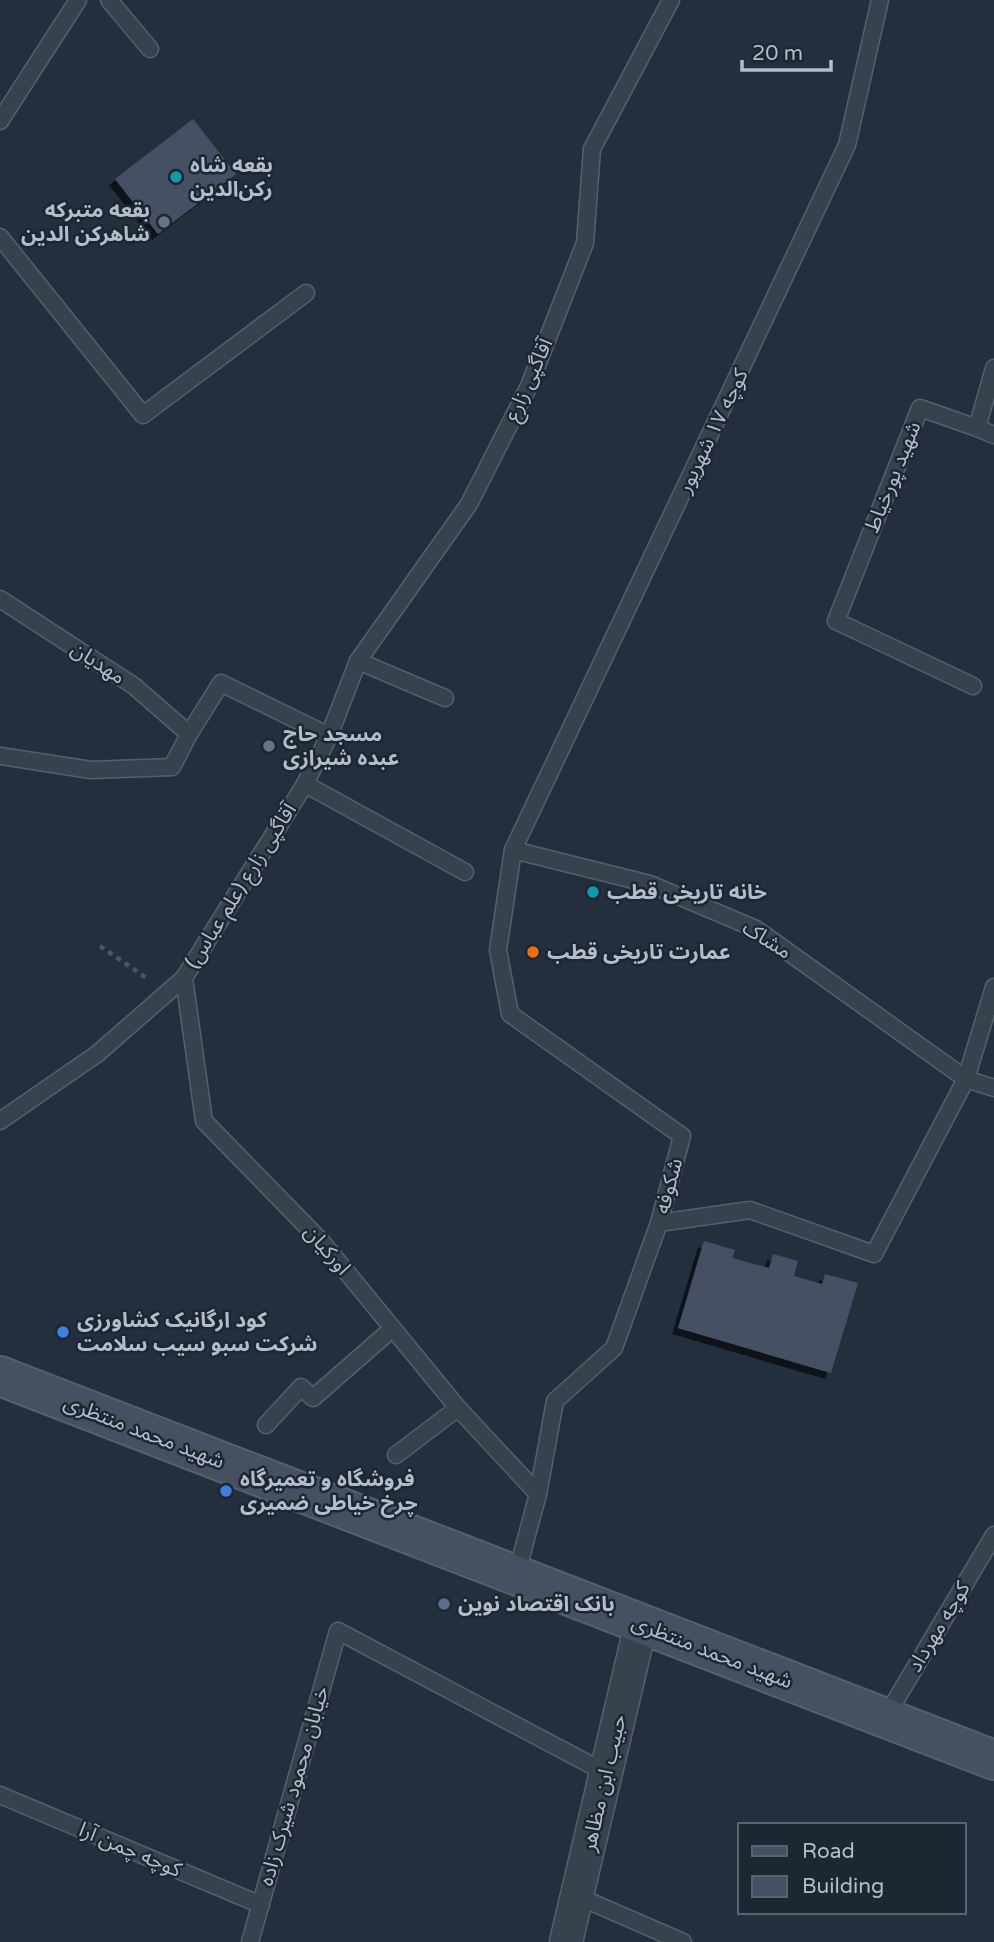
<svg xmlns="http://www.w3.org/2000/svg" width="994" height="1942" font-family="'Varela Round','Noto Sans Arabic',sans-serif">
<defs>
<filter id="shadow"><feDropShadow dx="-6" dy="6" stdDeviation="0" flood-color="#0009"/></filter>
</defs>
<rect width="100%" height="100%" fill="#242f3e"/>
<g fill="#455162" filter="url(#shadow)">
<polygon points="193,119 236,174 158,234 115,179"/>
<polygon points="704,1241 735,1250 732,1258 769,1268 773,1254 798,1261 794,1276 822,1284 825,1274 858,1283 831,1373 678,1328"/>
</g>
<g fill="none" stroke-linecap="round" stroke-linejoin="round">
<g stroke="#565f6c" stroke-width="19">
<g id="lane">
<polyline points="109,0 150,49"/>
<polyline points="0,121 78,0"/>
<polyline points="0,237 143,415 306,293"/>
<polyline points="977,428 994,435"/>
<polyline points="0,599 134,686 189,734"/>
<polyline points="358,661 445,698"/>
<polyline points="973,686 836,621 920,408 977,428 994,368"/>
<polyline points="0,756 91,770 172,767 189,734 221,683 329,736"/>
<polyline points="305,784 465,872"/>
<polyline points="513,850 650,884 756,929 966,1079 994,1088"/>
<polyline points="184,978 204,1121 322,1242 458,1408 538,1494"/>
<polyline points="0,1121 97,1054 184,978 305,784 329,736 358,661 469,504 529,386 585,243 592,149 671,0"/>
<polyline points="659,1223 750,1210 874,1254 966,1079 994,987"/>
<polyline points="266,1425 301,1387 313,1398 392,1329"/>
<polyline points="396,1455 458,1408"/>
<polyline points="516,1576 538,1494 555,1401 614,1348 659,1223 682,1136 510,1014 498,950 513,850 847,145 880,0"/>
<polyline points="885,1718 994,1535"/>
<polyline points="0,1795 261,1905"/>
<polyline points="577,1896 683,1942"/>
<polyline points="250,1942 338,1631 606,1773"/>
</g>
</g>
<g stroke="#565f6c" stroke-width="35">
<polyline id="street" points="566,1942 641,1624"/>
</g>
<g stroke="#565f6c" stroke-width="42">
<polyline id="secondary" points="0,1376 994,1760"/>
</g>
<polyline stroke="#44595c" stroke-width="4.5" stroke-dasharray="5 5" stroke-linecap="butt" points="100,946 148,979"/>
<use href="#lane" stroke="#38414e" stroke-width="16"/>
<use href="#street" stroke="#38414e" stroke-width="32"/>
<use href="#secondary" stroke="#465061" stroke-width="38"/>
</g>
<g fill="#0f9aa8" stroke="#1d2633" stroke-width="2.5">
<circle cx="176" cy="177" r="7"/>
<circle cx="593" cy="892" r="7"/>
</g>
<g fill="#6b7280" stroke="#1d2633" stroke-width="2.5">
<circle cx="164" cy="222" r="7"/>
<circle cx="269" cy="746" r="7"/>
</g>
<circle fill="#e8710a" stroke="#1d2633" stroke-width="2.5" cx="533" cy="952" r="7"/>
<g fill="#3f7fe0" stroke="#1d2633" stroke-width="2.5">
<circle cx="63" cy="1332" r="7"/>
<circle cx="226" cy="1491" r="7"/>
</g>
<circle fill="#5c6f8a" stroke="#1d2633" stroke-width="2.5" cx="444" cy="1604" r="7"/>
<g text-anchor="middle" dominant-baseline="central" stroke-width="5" stroke-linejoin="round" paint-order="stroke">
<g font-size="21" font-weight="bold" fill="#b4bcc9" stroke="#1d2633" text-anchor="start">
<text x="190" y="165">بقعه شاه<tspan x="190" dy="24">رکن‌الدین</tspan></text>
<text x="150" y="210" text-anchor="end">بقعه متبرکه<tspan x="150" dy="24">شاهرکن الدین</tspan></text>
<text x="283" y="734">مسجد حاج<tspan x="283" dy="24">عبده شیرازی</tspan></text>
<text x="607" y="892">خانه تاریخی قطب</text>
<text x="547" y="952">عمارت تاریخی قطب</text>
<text x="77" y="1320">کود ارگانیک کشاورزی<tspan x="77" dy="24">شرکت سبو سیب سلامت</tspan></text>
<text x="240" y="1479">فروشگاه و تعمیرگاه<tspan x="240" dy="24">چرخ خیاطی ضمیری</tspan></text>
<text x="458" y="1604">بانک اقتصاد نوین</text>
</g>
<g font-size="21" fill="#b4bcc9" stroke="#1d2633">
<text transform="translate(529 380) rotate(-66)">آقاگپی زارع</text>
<text transform="translate(713 431) rotate(-64)">کوچه ۱۷ شهریور</text>
<text transform="translate(893 477) rotate(-68)">شهید پورخیاط</text>
<text transform="translate(98 663) rotate(33)">مهدیان</text>
<text transform="translate(241 886) rotate(-58)">آقاگپی زارع (علم عباس)</text>
<text transform="translate(767 940) rotate(32)">مشاک</text>
<text transform="translate(669 1186) rotate(-75)">شکوفه</text>
<text transform="translate(327 1250) rotate(49)">اورکیان</text>
<text transform="translate(144 1432) rotate(21)">شهید محمد منتظری</text>
<text transform="translate(939 1627) rotate(-59)">کوچه مهرداد</text>
<text transform="translate(712 1652) rotate(21)">شهید محمد منتظری</text>
<text transform="translate(604 1783) rotate(-77)">حبیب ابن مظاهر</text>
<text transform="translate(294 1786) rotate(-74)">خیابان محمود شیرک زاده</text>
<text transform="translate(130 1850) rotate(23)">کوچه چمن آرا</text>
</g>
</g>
<rect x="738" y="1823" width="228" height="91" fill="#1d2633" stroke="#59626f" stroke-width="2"/>
<rect x="752" y="1846" width="35" height="10" fill="#465061" stroke="#59626f" stroke-width="2"/>
<text x="802" y="1858" font-size="21" fill="#b4bcc9">Road</text>
<rect x="752" y="1876" width="35" height="21" fill="#455162" stroke="#59626f" stroke-width="2"/>
<text x="802" y="1893" font-size="21" fill="#b4bcc9">Building</text>
<path d="M742 60v10h89v-10" fill="none" stroke="#b4bcc9" stroke-width="3.5"/>
<text x="752" y="60" font-size="21" fill="#b4bcc9" stroke="#1d2633" stroke-width="5" paint-order="stroke">20 m</text>
</svg>
